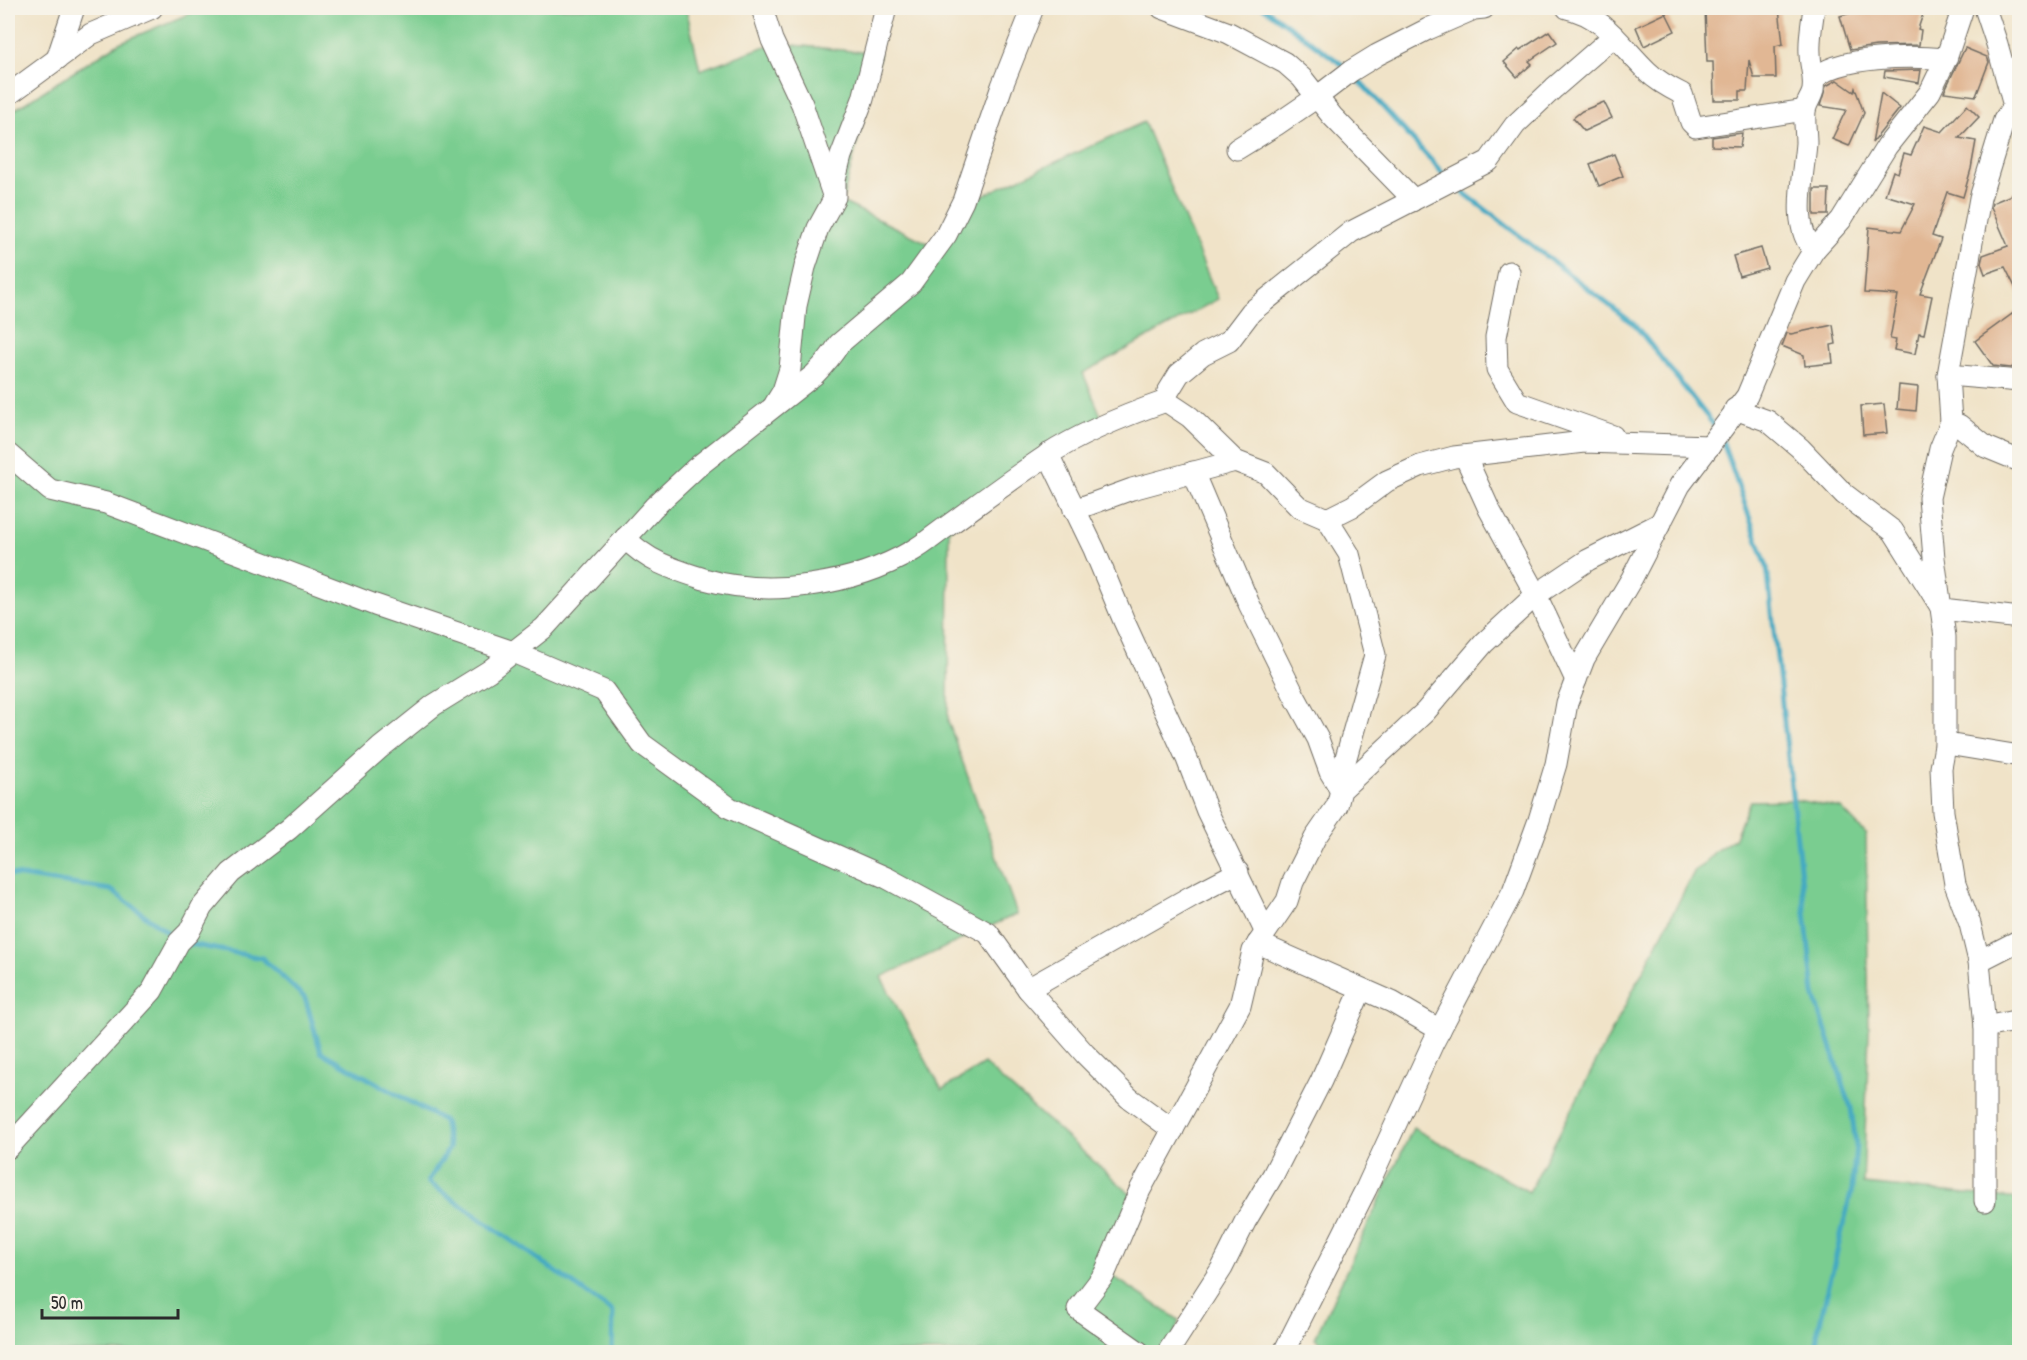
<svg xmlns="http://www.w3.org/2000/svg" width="2027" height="1360" font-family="'Patrick Hand',sans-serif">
<rect width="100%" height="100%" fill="#f7f3e8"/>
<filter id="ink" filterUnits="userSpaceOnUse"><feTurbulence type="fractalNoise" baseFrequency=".0167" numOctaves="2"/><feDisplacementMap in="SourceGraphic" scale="12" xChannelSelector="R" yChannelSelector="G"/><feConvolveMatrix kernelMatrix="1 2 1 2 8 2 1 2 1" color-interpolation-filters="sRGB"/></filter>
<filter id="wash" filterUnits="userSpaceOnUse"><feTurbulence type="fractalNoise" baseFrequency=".008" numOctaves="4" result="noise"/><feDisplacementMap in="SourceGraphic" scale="24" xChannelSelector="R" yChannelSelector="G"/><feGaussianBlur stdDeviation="1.35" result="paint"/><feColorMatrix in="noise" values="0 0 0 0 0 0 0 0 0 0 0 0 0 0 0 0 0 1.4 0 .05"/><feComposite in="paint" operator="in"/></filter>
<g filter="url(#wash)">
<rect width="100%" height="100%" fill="#f0e3c8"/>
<g fill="#7acd90" stroke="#527c5e" stroke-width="1.5">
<polygon points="203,8 686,8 700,70 774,43 880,54 842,202 938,248 983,195 1144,122 1218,299 1083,373 1104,423 949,530 948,721 1017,914 881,977 942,1090 984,1064 1134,1197 1108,1273 1179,1320 1169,1352 8,1352 8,114 119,43"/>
<polygon points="1797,800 1841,808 1866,834 1869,1033 1863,1184 2019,1199 2019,1352 1333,1352 1315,1338 1413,1128 1529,1192 1695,870 1703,865 1715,851 1734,839 1750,801"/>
</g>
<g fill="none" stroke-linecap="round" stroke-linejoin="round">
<g stroke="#42a9c2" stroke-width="5">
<polyline points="1264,8 1347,68"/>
<polyline points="1354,75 1446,177"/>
<polyline points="1455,186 1635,325 1717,429"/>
<polyline points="1722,440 1767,567 1814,994 1851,1108 1856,1145 1852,1189 1817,1335 1818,1352"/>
<polyline points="8,874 111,890 175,938"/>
<polyline points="185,943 262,958 305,998 321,1052 444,1121 449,1148 428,1182 613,1312 612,1352"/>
</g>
</g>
<g id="blocks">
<g fill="#e1b794">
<polygon points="1705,8 1751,8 1751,10 1779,8 1783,44 1775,46 1776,78 1754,78 1749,60 1747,91 1740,91 1740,100 1714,100 1713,62 1707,62"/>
<polygon points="1869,8 1925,8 1918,29 1921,30 1919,45 1876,46 1850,50 1840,16"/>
<polygon points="1666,13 1675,31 1644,46 1636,27"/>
<polygon points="1549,31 1557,42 1529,61 1532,64 1517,77 1504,62 1519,49 1520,50"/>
<polygon points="1965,48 1987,57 1989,62 1976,96 1944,92"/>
<polygon points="1921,70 1919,83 1884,77 1885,71"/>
<polygon points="1837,80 1854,92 1855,88 1864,113 1849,146 1832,139 1846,110 1820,106 1826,86"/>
<polygon points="1881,93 1900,108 1872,143"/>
<polygon points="1604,102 1612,118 1584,131 1573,118 1582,111"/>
<polygon points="1967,105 1979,117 1959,138 1976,141 1971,169 1963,197 1947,192 1932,236 1941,239 1920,294 1932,296 1924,334 1919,333 1915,354 1894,350 1896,340 1890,339 1898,295 1864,293 1869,227 1901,231 1915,204 1885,195 1893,171 1898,173 1904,153 1911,155 1924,126 1942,132"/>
<polygon points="1742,133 1740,147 1712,146 1712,137"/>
<polygon points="1614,154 1623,176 1599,186 1590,164"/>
<polygon points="2019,187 2019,295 2005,267 1985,274 1981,263 1983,255 2008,246 1991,207 1992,203 2009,196"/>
<polygon points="1814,189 1829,189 1828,215 1814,215"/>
<polygon points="1761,248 1767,268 1739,276 1733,256"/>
<polygon points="2019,309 2019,362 2011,368 1993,366 1975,341"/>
<polygon points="1833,325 1836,344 1831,345 1833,363 1805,366 1804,355 1782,346 1787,333 1791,334"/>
<polygon points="1899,385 1918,387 1916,411 1897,409"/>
<polygon points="1884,404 1887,433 1863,435 1861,406"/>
</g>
</g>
</g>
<g filter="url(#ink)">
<use href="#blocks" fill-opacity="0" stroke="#706b62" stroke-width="1.5"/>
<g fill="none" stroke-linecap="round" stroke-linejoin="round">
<g stroke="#706b62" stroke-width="23">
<g id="minor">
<polyline points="762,8 772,40 802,104 832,192"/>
<polyline points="1162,8 1229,33 1285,63 1302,78 1332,116 1408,194 1412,201"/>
<path d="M1567,8C1604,16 1621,46 1647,71C1657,81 1670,88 1682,94L1691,122L1696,127L1805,110"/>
<path d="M1814,8C1812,23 1809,38 1810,53C1810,66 1815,77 1813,90C1812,97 1806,103 1805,111C1804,121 1806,133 1806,143C1804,174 1790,226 1814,250"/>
<polyline points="1985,8 1997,44 2014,106 2004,120 1980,198 1948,375 1951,422 1940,449 1929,498 1934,558 1945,637 1945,746 1941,768 1943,812 1955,884 1970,924 1979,961 1985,1027 1985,1201"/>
<polyline points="57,59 74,8"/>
<path d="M1814,79C1839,55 1913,56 1946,59"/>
<polyline points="8,95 91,34 152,8"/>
<polyline points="1237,149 1276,125 1317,97 1351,71 1377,55 1428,29 1474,9 1484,8"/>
<polyline points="1509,272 1496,337 1497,369 1517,402 1613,436"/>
<polyline points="1948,375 2020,381"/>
<polyline points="1166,401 1168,392 1179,374 1203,354 1229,341 1251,312 1351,232 1489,161 1515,125 1554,88 1614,36"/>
<polyline points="1166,401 1190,417 1235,461"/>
<polyline points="775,404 783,391 790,369 796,306 805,267 818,228 835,197 835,180 841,156 863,99 886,8"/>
<polyline points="1735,409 1768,421 1800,448 1844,494 1893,531 1942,609 2020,618"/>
<polyline points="1951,422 1959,425 1986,447 2020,461"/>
<polyline points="8,454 50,490 106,503 375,605 513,652 604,691 642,744 730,808 887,878 988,933 1028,989 1085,1054 1129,1098 1173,1130"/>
<polyline points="1048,454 1094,549 1124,621 1187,759 1207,811 1265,931"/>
<polyline points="1465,456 1489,509 1536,595 1576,680"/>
<polyline points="1193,472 1249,604 1294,695 1318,739 1330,772 1341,790"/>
<polyline points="1074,510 1132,489 1235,461 1266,473 1299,507 1327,519 1353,506 1387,481 1420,466 1454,457 1584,442 1710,446"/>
<polyline points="1327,519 1349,554 1375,655 1338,786"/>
<path d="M625,538C648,562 673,569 704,579C769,598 854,585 912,551C925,544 937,533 949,525C981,502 1013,478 1046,456C1081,433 1126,415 1166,401"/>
<polyline points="1945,746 1953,745 2020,756"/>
<polyline points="1258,943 1392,1002 1440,1030"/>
<polyline points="1979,961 2020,940"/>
<polyline points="1028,989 1192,896 1238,872"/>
<polyline points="1985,1027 2020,1020"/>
<path d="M8,1148L152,991L179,942L189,932L202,907L231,873L289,829L380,748L434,705L489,671L544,628L654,507L696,468L814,375C824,365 832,356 839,344L911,283L946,235L963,201L1002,86L1033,8"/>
<polyline points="1139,1352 1078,1309 1104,1275 1140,1190 1240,1006 1253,951 1287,901 1293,882 1315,838 1337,806 1341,790 1425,712 1484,643 1536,595 1588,560 1661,523"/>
<polyline points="1168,1352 1222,1268 1245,1222 1273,1175 1321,1081 1361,990"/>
<polyline points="1284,1352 1366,1189 1433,1043 1513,891 1539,820 1556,764 1567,703 1584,659 1632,578 1680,485 1747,396 1795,281 1814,250 1841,220 1887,146 1930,92 1946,59 1963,8"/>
</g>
</g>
<use href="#minor" stroke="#fff" stroke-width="21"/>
</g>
</g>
<rect width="2027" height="1360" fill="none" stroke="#f7f3e8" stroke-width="30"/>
<path d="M42 1309v9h136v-9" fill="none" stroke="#2b2b2b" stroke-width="3"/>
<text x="51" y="1309" font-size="18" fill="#2b2b2b" stroke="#f7f3e8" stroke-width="4.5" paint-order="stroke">50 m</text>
</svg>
